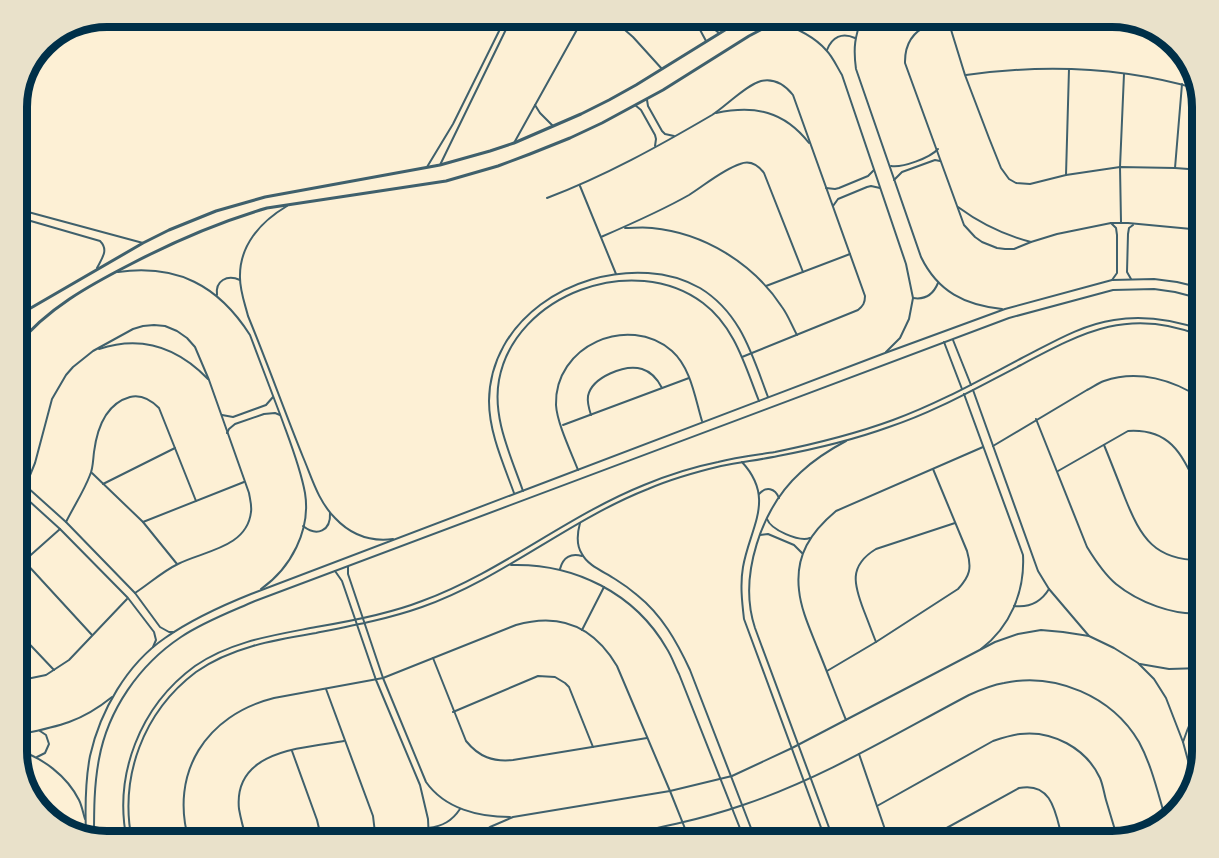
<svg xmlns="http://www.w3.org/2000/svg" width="1219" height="858" font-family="'Fira Sans',sans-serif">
<rect width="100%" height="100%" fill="#fdf0d5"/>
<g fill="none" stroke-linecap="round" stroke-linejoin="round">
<g stroke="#3f606c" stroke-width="2">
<polyline points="610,17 633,37 662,69"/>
<polyline points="689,17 698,26 706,41"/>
<polyline points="699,17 719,33"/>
<path d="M862,17C855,37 853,47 856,69L921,257C938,292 965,305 1002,309"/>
<path d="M991,17C957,19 904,15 905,63L964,225L975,237L982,242L997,248L1005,249H1014L1031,242L1057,234L1111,223H1128L1202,230"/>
<polyline points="948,20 965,75 989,138 1001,168 1009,179 1016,183 1030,184 1066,175 1120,167 1175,168 1202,170"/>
<path d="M776,21C794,27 813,35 826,50C833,57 837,67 842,75L906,264L913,298L909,319L900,338L886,352"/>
<path d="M827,50C832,37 842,32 855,38"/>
<path d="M966,75C1044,64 1123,67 1198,89"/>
<polyline points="647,100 648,106 662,131 665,134 674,136"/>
<polyline points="535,105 540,113 553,126"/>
<polyline points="635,105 641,110 655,135 656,139 655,146"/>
<path d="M716,113C755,105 784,111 809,143"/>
<polyline points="514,143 584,17"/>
<polyline points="440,165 512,17"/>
<path d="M891,166C902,168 930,158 938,149"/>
<polyline points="427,167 453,124 506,17"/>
<polyline points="1175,168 1182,84"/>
<polyline points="1066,175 1069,69"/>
<polyline points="894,180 902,172 935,160 940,161"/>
<polyline points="580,186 616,274"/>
<polyline points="826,188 835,189 839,188 868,176 874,170"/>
<path d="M547,198C605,176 659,146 712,115C726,106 746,85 761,81C775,78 785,85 793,95L865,296C865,303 863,306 858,310L742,357"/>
<path d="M287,206C260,222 239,246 240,278C240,291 245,304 248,316C267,362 284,410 303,457C312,478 318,501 335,518C350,534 370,542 393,539"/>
<polyline points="833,206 838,199 867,187 871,186 880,188"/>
<path d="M958,207C981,224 1004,235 1031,242"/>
<polyline points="17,209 143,243"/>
<path d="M17,217L100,241C109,250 102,258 97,268"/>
<polyline points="1121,222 1120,167 1124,74"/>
<polyline points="1111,223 1116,228 1117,235 1117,273 1112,280"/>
<path d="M625,228C634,228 643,227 652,228C704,233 753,263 782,307C788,315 792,326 797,335"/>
<path d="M601,237C631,224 661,211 689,195C705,185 722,170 740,164C750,160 758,165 764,173L803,272"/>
<path d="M118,272C177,264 218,285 250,335C260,362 271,390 281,417C290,442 300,466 305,493C311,530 291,568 261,589"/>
<polyline points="1131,279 1127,272 1128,234 1129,228 1133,225"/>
<polyline points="766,286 850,254"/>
<path d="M217,295C215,281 227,274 240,280"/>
<path d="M913,298C925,300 933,295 938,283"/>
<polyline points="953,340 971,385"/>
<polyline points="944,342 962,389"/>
<path d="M99,349C141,335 177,347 208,379"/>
<polyline points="973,390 1038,571 1049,589 1089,636"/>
<path d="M964,394L1023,555C1025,592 1010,627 981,649"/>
<polyline points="222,415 233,417 266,405 273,397"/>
<path d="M591,415C589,409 587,403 588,396C592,377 625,364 642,369C652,372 658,380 662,388"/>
<path d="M1036,419L1087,547C1095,560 1104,574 1116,584C1138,602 1174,616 1202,613"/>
<polyline points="563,425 689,378"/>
<polyline points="227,433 229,429 235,424 264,414 275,413 280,415"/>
<path d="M1104,445C1111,462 1118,480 1125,498C1141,538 1155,561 1202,560"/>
<path d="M993,446L1087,390C1093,387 1098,383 1104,381C1138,369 1174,380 1202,399"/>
<path d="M742,462C776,499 750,527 743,567C740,584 742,602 744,619L826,841"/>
<path d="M578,470C571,452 557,423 556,405C554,346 628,313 672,351C691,368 695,398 702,421"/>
<path d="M1058,471L1128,431C1175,428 1184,461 1202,496"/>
<polyline points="92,473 143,522 177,564"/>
<polyline points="17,478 66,522 135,593 160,627 169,632 174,632"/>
<polyline points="103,484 175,448"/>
<polyline points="17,490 60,529 128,598 154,632 156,640 153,647"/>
<path d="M523,491C511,456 492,418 499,380C515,294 634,251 703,303C735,327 745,366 759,401"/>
<path d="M514,493C503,463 489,432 489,401C490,320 572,268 648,273C665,274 684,279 700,288C741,313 752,355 768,397"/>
<path d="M17,494L26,485L35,463L52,399L66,375L73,367L93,351L133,329L143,326L154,325L165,326L177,331L187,338L195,347L209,380L249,493C250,499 252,506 251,512C247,548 203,551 178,564C163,571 149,584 135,593"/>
<path d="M759,494C766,486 775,488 779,498"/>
<path d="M767,519C771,530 799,542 810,538"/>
<path d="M66,522C74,506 84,491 90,475C93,469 93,460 94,452C97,429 105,404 130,397C142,394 151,400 159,408L196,501"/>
<polyline points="143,522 244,482"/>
<path d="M580,523C577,534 576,545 582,554C588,566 605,572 615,579C623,584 630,589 637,595C662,615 677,642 690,670L756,841"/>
<path d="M303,526C317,537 331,531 330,513"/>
<polyline points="760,535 768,534 794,545 802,553"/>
<polyline points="24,561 92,635"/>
<polyline points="17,564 24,561 60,529"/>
<path d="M511,565C574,563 635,593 667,649C672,657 675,666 679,674L745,841"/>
<path d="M348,567V574L383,678L426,782C445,809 479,817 510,817"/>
<path d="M560,569C563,557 571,553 582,556"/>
<polyline points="335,571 342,581 376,680 420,785 428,819 429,841"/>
<path d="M1014,606C1030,608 1041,602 1049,589"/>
<polyline points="582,630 604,587"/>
<polyline points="17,631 54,670"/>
<path d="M876,642C872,632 868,621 864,611C854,585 848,566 876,549L955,523"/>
<path d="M433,658L466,741C479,757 493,762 513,760L647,738"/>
<polyline points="1140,664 1169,669 1202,668"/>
<path d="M1192,670C1192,678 1195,684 1202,689"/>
<path d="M827,671L876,642L958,589C970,576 972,568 967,551L933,469"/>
<polyline points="17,681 46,675 69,660 127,599"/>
<polyline points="326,689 373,816 376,841"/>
<polyline points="453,712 538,676 555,677 565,683 569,687 593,747"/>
<path d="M846,720C836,696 827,671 817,647C810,629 801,610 799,590C795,555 811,532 836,511L983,447"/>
<path d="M17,735C56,727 80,723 112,697"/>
<path d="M1183,742C1188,727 1193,714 1202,701"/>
<path d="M17,750C42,757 67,776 79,800C82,806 83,813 85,819"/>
<polyline points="292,751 317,820 322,841"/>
<polyline points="859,754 889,841"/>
<polyline points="37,757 45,753 49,744 46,735 40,731"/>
<path d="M877,806L993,741C1002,738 1011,735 1020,734C1052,730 1086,748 1100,778C1103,785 1104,793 1106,800C1110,813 1114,827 1118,840"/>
<path d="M428,828C443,826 452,821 460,809"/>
<polyline points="943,831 948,841"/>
<path d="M86,834C85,808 85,782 90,756C100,711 127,664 165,638C192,619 221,606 251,594L885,353L1005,309L1112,280L1154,279L1177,282L1202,288"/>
<path d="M94,837C94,811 94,785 99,759C108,710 139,665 181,637C203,622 230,612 255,601L1009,318L1113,290L1154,289L1175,292L1202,299"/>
<path d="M127,841C113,775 140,706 195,666C231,641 275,635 316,627C352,621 389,614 422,601C501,572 567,516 644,485C668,475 693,467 718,462C736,457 756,455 775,452C814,444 855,434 893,420C937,404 978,381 1020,359C1050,344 1080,325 1114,320C1145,315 1174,320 1202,330"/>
<path d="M132,841C119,777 143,712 196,672C231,647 275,640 316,633C351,626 388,619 422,607C502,579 569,520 648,489C671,479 696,472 721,466C740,462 759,460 778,456C815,449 853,440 889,427C935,412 978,387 1021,365C1085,331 1130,307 1202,336"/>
<path d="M189,841C169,773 206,715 274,698L383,678L516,625C561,612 594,627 617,666L670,791L690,841"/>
<path d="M247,841C244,831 241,820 239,809C233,750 303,748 344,741"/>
<polyline points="466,841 490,827 513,817 670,791 732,776 792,748 995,642 1018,634 1041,630 1063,632 1089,636 1114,648 1138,663 1154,679 1166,698 1183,742 1193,779"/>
<path d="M592,841C643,831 694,822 743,805C823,778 895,734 969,695C980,690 992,685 1004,683C1055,672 1112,696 1139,742C1152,766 1158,794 1166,820"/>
<path d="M834,841L755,628C738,577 761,508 801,472C815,459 829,450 846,441"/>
<path d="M923,841L1019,788C1054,781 1056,817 1063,841"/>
</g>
<g stroke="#3f606c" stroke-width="3">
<polyline points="17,316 143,243 169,230 216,211 265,197 440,165 490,151 514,143 581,114 609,100 636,85 746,17"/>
<path d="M17,346C46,309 90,285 131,264C175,241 219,222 267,208L446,181L498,166L530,154L570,138L602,123L663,90L749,36L785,17"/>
</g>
</g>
<path d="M0 0H1219V858H0ZM107 27H1112A80 80 0 0 1 1192 107V751A80 80 0 0 1 1112 831H107A80 80 0 0 1 27 751V107A80 80 0 0 1 107 27Z" fill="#e9e1ca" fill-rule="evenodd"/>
<path fill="none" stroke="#003049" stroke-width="8" d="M107 27H1112A80 80 0 0 1 1192 107V751A80 80 0 0 1 1112 831H107A80 80 0 0 1 27 751V107A80 80 0 0 1 107 27Z"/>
</svg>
